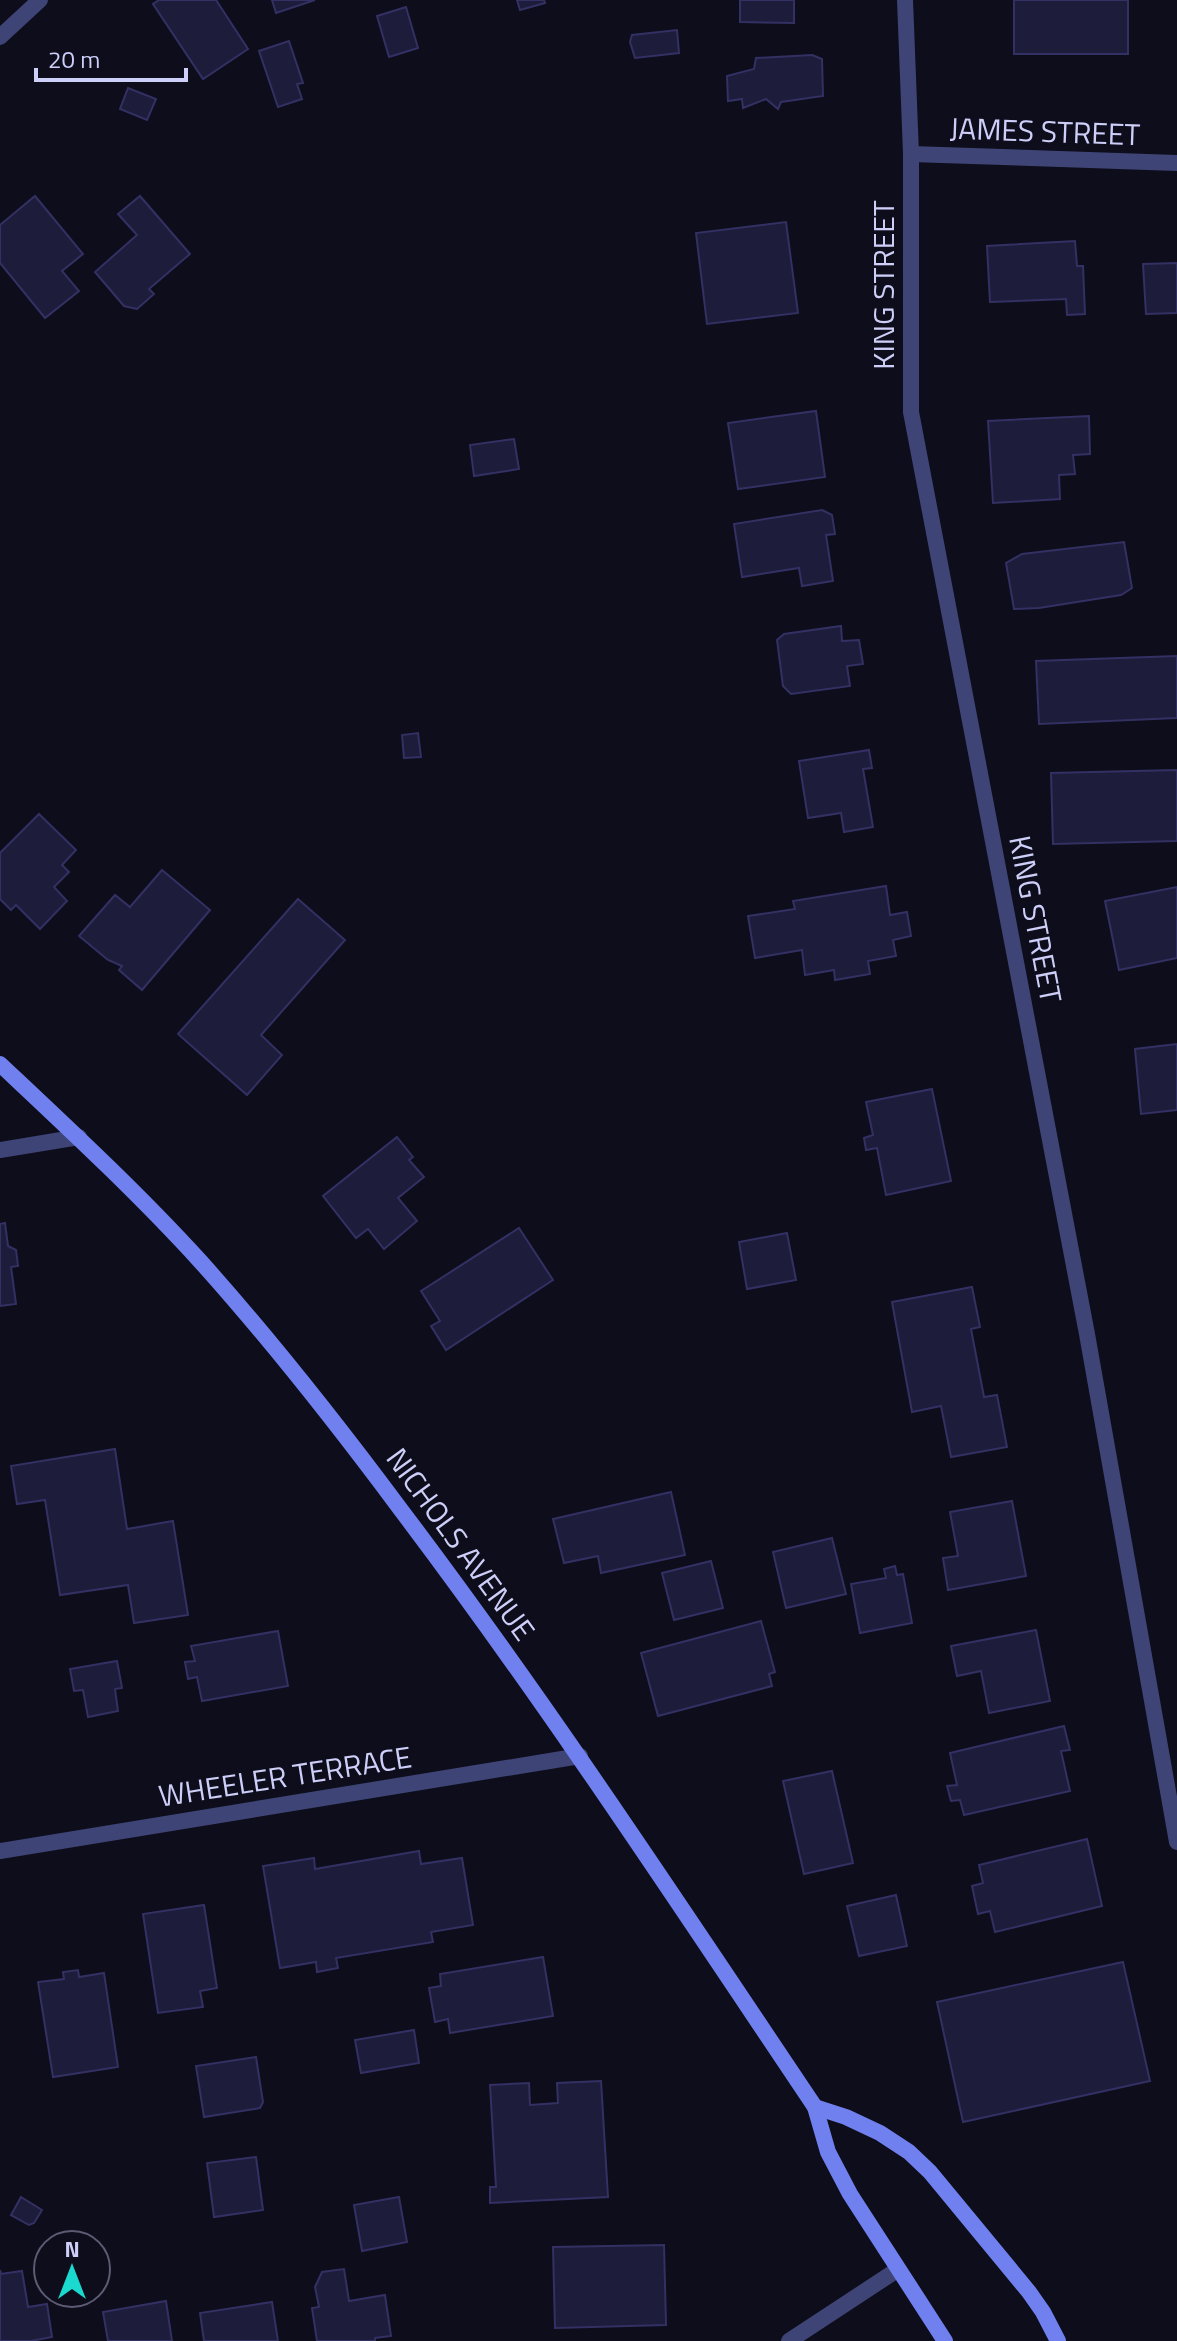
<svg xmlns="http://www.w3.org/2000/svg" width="1177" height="2341" font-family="'Titillium Web',sans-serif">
<rect width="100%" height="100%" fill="#0e0d1b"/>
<g fill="#1d1c3a" stroke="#333063" stroke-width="2">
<polygon points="159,0 216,0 248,49 203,79 153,4"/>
<polygon points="272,0 315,0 276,13"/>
<polygon points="517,0 544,0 545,3 520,10"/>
<polygon points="740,0 794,0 794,23 740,22"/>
<rect x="1014" y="0" width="114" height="54"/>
<polygon points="406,7 418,48 389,57 377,16"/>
<polygon points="677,30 679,53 635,58 630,42 632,35"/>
<polygon points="289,41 303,83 297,84 302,99 278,107 259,51"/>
<polygon points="812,55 822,59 823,96 781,102 778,109 766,99 743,108 742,99 728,101 727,76 754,69 756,58"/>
<polygon points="128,88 156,99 147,120 120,109"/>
<polygon points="35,196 83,254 62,271 79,291 45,318 0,263 0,225"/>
<polygon points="140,196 190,254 149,289 154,294 137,309 124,306 95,272 137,235 118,214"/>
<polygon points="786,222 798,313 707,324 696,233"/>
<polygon points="1075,241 1077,266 1083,266 1085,314 1067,315 1066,299 990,302 987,246"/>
<polygon points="1177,263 1177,313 1146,314 1143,264"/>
<polygon points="816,411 825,477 738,489 728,423"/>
<polygon points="1089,416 1090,454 1073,455 1075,474 1059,475 1060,499 993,503 988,421"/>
<polygon points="514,439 519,469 474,476 470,445"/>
<polygon points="822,510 832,515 835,534 826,535 833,581 802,586 799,568 742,577 734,524"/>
<polygon points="1124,542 1132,588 1121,595 1039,608 1014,609 1006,563 1022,554"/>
<polygon points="841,626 842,641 859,640 863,664 847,666 850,686 791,694 783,686 777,640 784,634"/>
<polygon points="1177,656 1177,718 1039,724 1036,661"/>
<polygon points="418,733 421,757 404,758 402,735"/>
<polygon points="869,750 872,768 863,769 873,827 844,832 841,813 808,818 799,761"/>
<polygon points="1177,770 1177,841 1053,844 1051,773"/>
<polygon points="39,814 76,850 62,865 69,872 54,887 67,901 40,929 16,905 11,910 0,899 0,853"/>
<polygon points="162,870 210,910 142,990 119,970 122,966 108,960 79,936 115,895 130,907"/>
<polygon points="886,886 890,915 907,912 911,936 893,940 896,956 868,961 870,974 835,980 834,970 805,975 802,950 755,958 748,916 795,909 793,901"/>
<polygon points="1177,887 1177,958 1119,970 1105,901"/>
<polygon points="298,899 345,940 261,1035 282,1055 247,1095 178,1034"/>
<polygon points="1177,1044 1177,1110 1141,1114 1135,1049"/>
<polygon points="932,1089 951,1181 886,1195 877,1148 866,1150 864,1138 873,1135 866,1102"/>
<polygon points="397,1137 413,1157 409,1160 424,1177 398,1198 417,1221 384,1249 368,1229 356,1238 323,1196"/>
<polygon points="5,1223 8,1246 16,1250 18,1266 11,1267 16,1304 0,1306 0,1224"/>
<polygon points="519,1228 553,1280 446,1350 431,1326 440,1321 421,1291"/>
<polygon points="787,1233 796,1280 747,1289 739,1242"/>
<polygon points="972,1287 980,1327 971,1329 984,1397 997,1395 1007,1447 951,1457 941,1406 912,1412 892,1302"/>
<polygon points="115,1449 127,1529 173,1521 188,1615 134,1623 128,1585 60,1595 45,1500 17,1504 11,1466"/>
<polygon points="671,1492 685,1555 601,1573 598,1556 564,1563 553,1519"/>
<polygon points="1012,1501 1026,1576 948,1590 943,1558 958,1556 950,1512"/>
<polygon points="832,1538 846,1594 786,1608 773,1552"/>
<polygon points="711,1561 723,1608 674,1620 662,1573"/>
<polygon points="895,1566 897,1575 903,1574 912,1623 860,1633 851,1584 886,1578 884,1569"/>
<polygon points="761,1621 775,1672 769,1674 772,1686 658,1716 641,1653"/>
<polygon points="1036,1630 1050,1701 989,1713 981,1671 957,1676 951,1646"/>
<polygon points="278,1631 288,1686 202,1701 197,1677 188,1679 185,1662 195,1661 191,1646"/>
<polygon points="117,1661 122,1688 115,1689 118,1711 88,1717 83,1690 74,1691 70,1669"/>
<polygon points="1064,1726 1070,1750 1061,1751 1070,1791 964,1815 960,1800 951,1801 947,1786 957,1785 950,1753"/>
<polygon points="832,1771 853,1863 804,1874 783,1781"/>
<polygon points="1087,1839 1102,1906 995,1932 990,1911 978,1914 972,1886 983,1883 979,1865"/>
<polygon points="419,1851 421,1864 462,1858 473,1925 431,1932 433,1942 336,1958 338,1968 317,1972 316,1962 280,1968 263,1866 314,1858 315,1869"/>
<polygon points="896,1895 907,1946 859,1956 847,1906"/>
<polygon points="204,1905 217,1988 200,1991 203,2007 158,2013 143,1914"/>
<polygon points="543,1957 553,2016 450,2033 448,2019 435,2022 429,1988 441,1986 440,1974"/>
<polygon points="1123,1962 1150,2081 963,2122 937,2002"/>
<polygon points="78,1970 79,1977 104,1973 118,2067 53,2077 38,1982 64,1979 63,1972"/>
<polygon points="414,2030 419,2063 361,2073 355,2040"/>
<polygon points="256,2057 263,2102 260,2108 204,2117 196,2066"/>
<polygon points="601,2081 608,2197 490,2203 490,2187 496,2187 490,2085 529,2083 530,2105 558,2103 557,2083"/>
<polygon points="256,2157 263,2210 214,2217 207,2163"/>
<polygon points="21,2197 42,2210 34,2223 29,2225 11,2215"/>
<polygon points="399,2197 407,2242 362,2251 354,2205"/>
<polygon points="664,2245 666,2325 555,2328 553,2247"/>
<polygon points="344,2269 349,2301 385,2295 391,2336 375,2338 375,2341 317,2341 312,2308 319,2307 315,2287 322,2272"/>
<polygon points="0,2270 1,2274 22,2271 28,2307 47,2304 52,2337 31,2341 0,2341"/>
<polygon points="166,2301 172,2341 108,2341 103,2312"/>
<polygon points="272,2302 278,2341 204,2341 200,2313"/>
</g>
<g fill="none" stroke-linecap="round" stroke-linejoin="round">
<g stroke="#3e4475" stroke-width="16">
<polyline points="905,0 911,154 911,412 1087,1334 1177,1842"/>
<polyline points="0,37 40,0"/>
<polyline points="911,154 1177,163"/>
<polyline points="0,1150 79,1137"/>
<polyline points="0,1851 580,1756"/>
<polyline points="789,2341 897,2270"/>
</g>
<g stroke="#7080ee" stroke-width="16">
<path d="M0,1064C68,1128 137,1192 200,1261C271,1340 337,1424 401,1510C547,1703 680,1906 815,2107L828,2152L850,2194L945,2341"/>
<polyline points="815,2107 846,2117 880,2133 909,2152 930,2172 1029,2292 1043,2312 1058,2341"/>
</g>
</g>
<g text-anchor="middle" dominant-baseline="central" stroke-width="6" stroke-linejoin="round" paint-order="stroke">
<g font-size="30" fill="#cecff9" stroke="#0e0d1b">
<text transform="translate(1045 131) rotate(2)">JAMES STREET</text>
<text transform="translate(883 285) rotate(-90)">KING STREET</text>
<text transform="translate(1036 919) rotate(79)">KING STREET</text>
<text transform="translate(461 1544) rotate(54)">NICHOLS AVENUE</text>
<text transform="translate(285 1776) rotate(-9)">WHEELER TERRACE</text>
</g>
</g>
<g transform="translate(72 2269)"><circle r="38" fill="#0e0d1b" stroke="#5b5b74" stroke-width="2"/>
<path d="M0-6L14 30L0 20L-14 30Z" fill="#1ad9cf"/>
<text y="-12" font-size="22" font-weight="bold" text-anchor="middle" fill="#cecff9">N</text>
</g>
<path d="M36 68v12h150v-12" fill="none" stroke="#cecff9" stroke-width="4"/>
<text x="48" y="68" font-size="24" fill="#cecff9" stroke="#0e0d1b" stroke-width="6" paint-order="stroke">20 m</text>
</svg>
